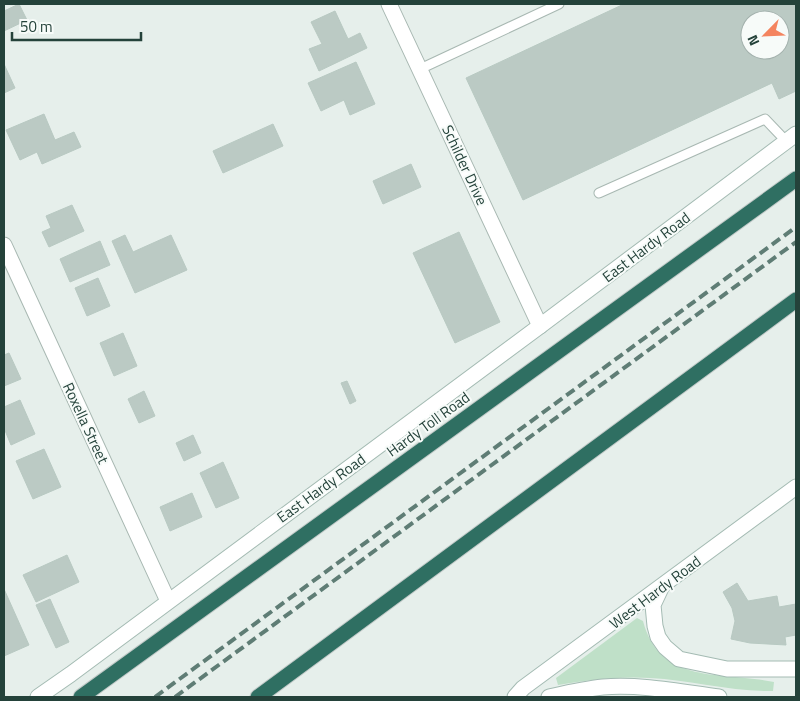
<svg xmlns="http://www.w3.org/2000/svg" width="800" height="701" font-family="'Titillium Web',sans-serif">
<rect width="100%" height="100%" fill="#e6efeb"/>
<path fill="#bfe0c8" d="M637,618L643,621C660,686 722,671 774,682L773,691C732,692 691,680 650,678C619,676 589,680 558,685L556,678Z"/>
<g fill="#bbcac4" stroke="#b8c9c2" fill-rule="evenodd">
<polygon points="19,4 27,20 4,31 4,11"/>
<path d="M624,4H796V91L779,99L772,83L523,200L466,78ZM750,20H780V50H750Z"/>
<polygon points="335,11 348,39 360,33 367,48 319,71 309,49 322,44 311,22"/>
<polygon points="356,62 375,104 350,115 344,100 321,111 308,83"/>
<polygon points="4,64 15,88 4,93"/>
<polygon points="44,114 55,140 74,132 81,147 42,164 37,152 20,160 6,130"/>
<polygon points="273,124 283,146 223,173 213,151"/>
<polygon points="411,164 421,187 383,204 373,181"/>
<polygon points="72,205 84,231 49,247 42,232 51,228 46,216"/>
<polygon points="459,232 500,322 455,343 413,253"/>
<polygon points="125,235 133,252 171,235 187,270 135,293 112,241"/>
<polygon points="100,241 110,265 70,282 60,259"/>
<polygon points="98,278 110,306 87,316 75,288"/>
<polygon points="123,333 137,366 114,376 100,343"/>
<polygon points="9,353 21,379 4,386 4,355"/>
<polygon points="347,381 356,401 350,404 341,383"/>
<polygon points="144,391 155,416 139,423 128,399"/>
<polygon points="20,400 35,434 11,445 4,428 4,407"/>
<polygon points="193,435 201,453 184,461 176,443"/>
<polygon points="44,449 61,487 33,499 16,461"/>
<polygon points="223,462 239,498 216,508 200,473"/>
<polygon points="192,493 202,517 170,531 160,507"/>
<polygon points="67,555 79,582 36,602 23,575"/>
<polygon points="737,583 748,601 777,596 779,607 796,604 796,635 785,637 786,645 750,643 731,639 735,621 732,608 723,592"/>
<polygon points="4,589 29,645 4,656"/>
<polygon points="50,599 69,642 56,648 36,605"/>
</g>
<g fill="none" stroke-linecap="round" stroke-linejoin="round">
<g stroke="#a8b8b2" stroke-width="11">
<g id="lane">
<polyline points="420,69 559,4"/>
<polyline points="599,193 765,119 786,141"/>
</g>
</g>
<g stroke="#a8b8b2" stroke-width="17">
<g id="street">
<polyline points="389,4 540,326"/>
<polyline points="4,245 168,601"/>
</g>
</g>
<g stroke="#a4bbb3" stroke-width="17">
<g id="secondary">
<polyline points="661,588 653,605 655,626 658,637 665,647 679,659 727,669 796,669"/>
<polyline points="38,697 71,674 540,326 796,134"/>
<polyline points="515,697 523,688 796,487"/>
<path d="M549,697C567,693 584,689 603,687C641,684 681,692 719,697"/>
</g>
</g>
<g stroke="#c2cac8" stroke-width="17">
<g id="highway">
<polyline points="81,697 796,179"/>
<polyline points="258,697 796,300"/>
</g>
</g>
<use href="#lane" stroke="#fff" stroke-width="9"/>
<use href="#street" stroke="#fff" stroke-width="15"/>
<use href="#secondary" stroke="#fff" stroke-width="15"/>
<use href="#highway" stroke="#2f6f62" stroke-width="15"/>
<g stroke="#5f7d75" stroke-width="4" stroke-dasharray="10 5" stroke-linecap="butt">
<polyline points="155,697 796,227"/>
<polyline points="175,697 796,242"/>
</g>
</g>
<g text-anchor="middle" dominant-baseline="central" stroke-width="4" stroke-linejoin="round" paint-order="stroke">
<g font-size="15" fill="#24423a" stroke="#f7fbf9">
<text transform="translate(465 165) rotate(65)">Schilder Drive</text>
<text transform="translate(646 247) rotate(-37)">East Hardy Road</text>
<text transform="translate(86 423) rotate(65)">Roxella Street</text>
<text transform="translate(428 424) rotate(-36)">Hardy Toll Road</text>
<text transform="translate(321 488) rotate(-36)">East Hardy Road</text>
<text transform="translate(655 592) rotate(-37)">West Hardy Road</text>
</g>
</g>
<rect width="800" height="701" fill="none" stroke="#24423a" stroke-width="10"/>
<g transform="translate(765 35) rotate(246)"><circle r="24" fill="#f7fbf9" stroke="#a3b1ad"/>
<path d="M0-4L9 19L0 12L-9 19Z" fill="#f4845f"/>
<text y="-8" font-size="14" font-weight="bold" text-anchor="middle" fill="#24423a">N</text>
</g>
<path d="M12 32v8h129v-8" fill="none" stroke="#24423a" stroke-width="2.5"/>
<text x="20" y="32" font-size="15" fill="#24423a" stroke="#f7fbf9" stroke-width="4" paint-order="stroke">50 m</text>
</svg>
